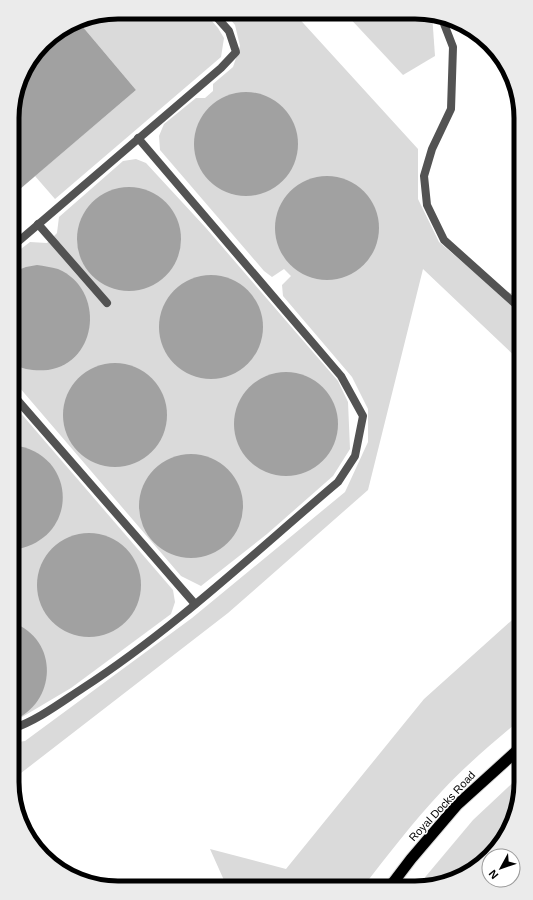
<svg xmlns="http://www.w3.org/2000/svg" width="533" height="900" font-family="Arial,sans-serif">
<rect width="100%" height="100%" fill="#fff"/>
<g fill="#dadada">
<polygon points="118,12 205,13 218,28 224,38 221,57 55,199 35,176 136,90 77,20"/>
<polygon points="225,13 294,13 418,149 418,199 439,242 493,288 521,296 521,362 423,269 368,490 228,613 12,780 12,743 25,741 192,618 345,492 368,442 368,409 352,377 283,296 282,285 291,276 284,269 272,277 264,271 160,150 159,136 164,124 196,98 205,98 213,91 213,84 233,67 240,46 235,25"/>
<polygon points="345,13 432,14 435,56 403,75"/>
<polygon points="136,159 146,163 206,228 338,381 348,402 350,449 333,476 267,534 201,586 181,576 13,380 13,255 30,242 47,243 57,233 59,217 123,161"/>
<polygon points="12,403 173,590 175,602 171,614 71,688 12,723"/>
<path d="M521,612V719C494,742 466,765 442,791C413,822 388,855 362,888L227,887L210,849L286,869L424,699Z"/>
<polygon points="521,775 521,789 499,846 455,880 416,888 473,820"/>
</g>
<g fill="#a1a1a1">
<polygon points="77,20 136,90 13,195 13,104 23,71 48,38"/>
<circle cx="246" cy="144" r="52"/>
<circle cx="327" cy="228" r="52"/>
<circle cx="129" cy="239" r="52"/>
<path d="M37,265C44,266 51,267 58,269C105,289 99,362 48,370C35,371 24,370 13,364V272L26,267Z"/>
<circle cx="211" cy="327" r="52"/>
<circle cx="115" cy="415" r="52"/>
<circle cx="286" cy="424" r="52"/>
<path d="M12,445C78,452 81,540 13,550Z"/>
<circle cx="191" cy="506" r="52"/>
<circle cx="89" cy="585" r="52"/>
<path d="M12,622C60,640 57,703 12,721Z"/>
</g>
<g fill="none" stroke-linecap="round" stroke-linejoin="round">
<g stroke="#dbdbdb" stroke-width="13">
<polyline id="trunk" points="389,888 411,859 457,805 521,747"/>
</g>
<g stroke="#535353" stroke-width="8">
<polyline points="441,16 453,47 451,109 432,149 424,176 427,205 444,240 521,309"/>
<polyline points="38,224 107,303"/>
<polyline points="13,246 221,68 236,52 229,31 213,13"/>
<polyline points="13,395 195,604"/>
<path d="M12,729C38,720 60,703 83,688C174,629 255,552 338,482L355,456L363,416L341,376L138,138"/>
</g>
<use href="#trunk" stroke="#000" stroke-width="11"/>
</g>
<g text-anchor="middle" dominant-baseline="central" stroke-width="3" stroke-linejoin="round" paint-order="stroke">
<g font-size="11" fill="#000" stroke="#fff">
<text transform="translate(442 806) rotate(-47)">Royal Docks Road</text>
</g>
</g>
<path d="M0 0H533V900H0ZM118 19H415A99 99 0 0 1 514 118V782A99 99 0 0 1 415 881H118A99 99 0 0 1 19 782V118A99 99 0 0 1 118 19Z" fill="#ebebeb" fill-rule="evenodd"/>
<path fill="none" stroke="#000" stroke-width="5" d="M118 19H415A99 99 0 0 1 514 118V782A99 99 0 0 1 415 881H118A99 99 0 0 1 19 782V118A99 99 0 0 1 118 19Z"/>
<g transform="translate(501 868) rotate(230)"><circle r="19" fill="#ffffff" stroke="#999999"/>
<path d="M0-3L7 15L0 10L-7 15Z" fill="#000000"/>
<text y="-6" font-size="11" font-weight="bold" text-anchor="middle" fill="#000000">N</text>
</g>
</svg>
